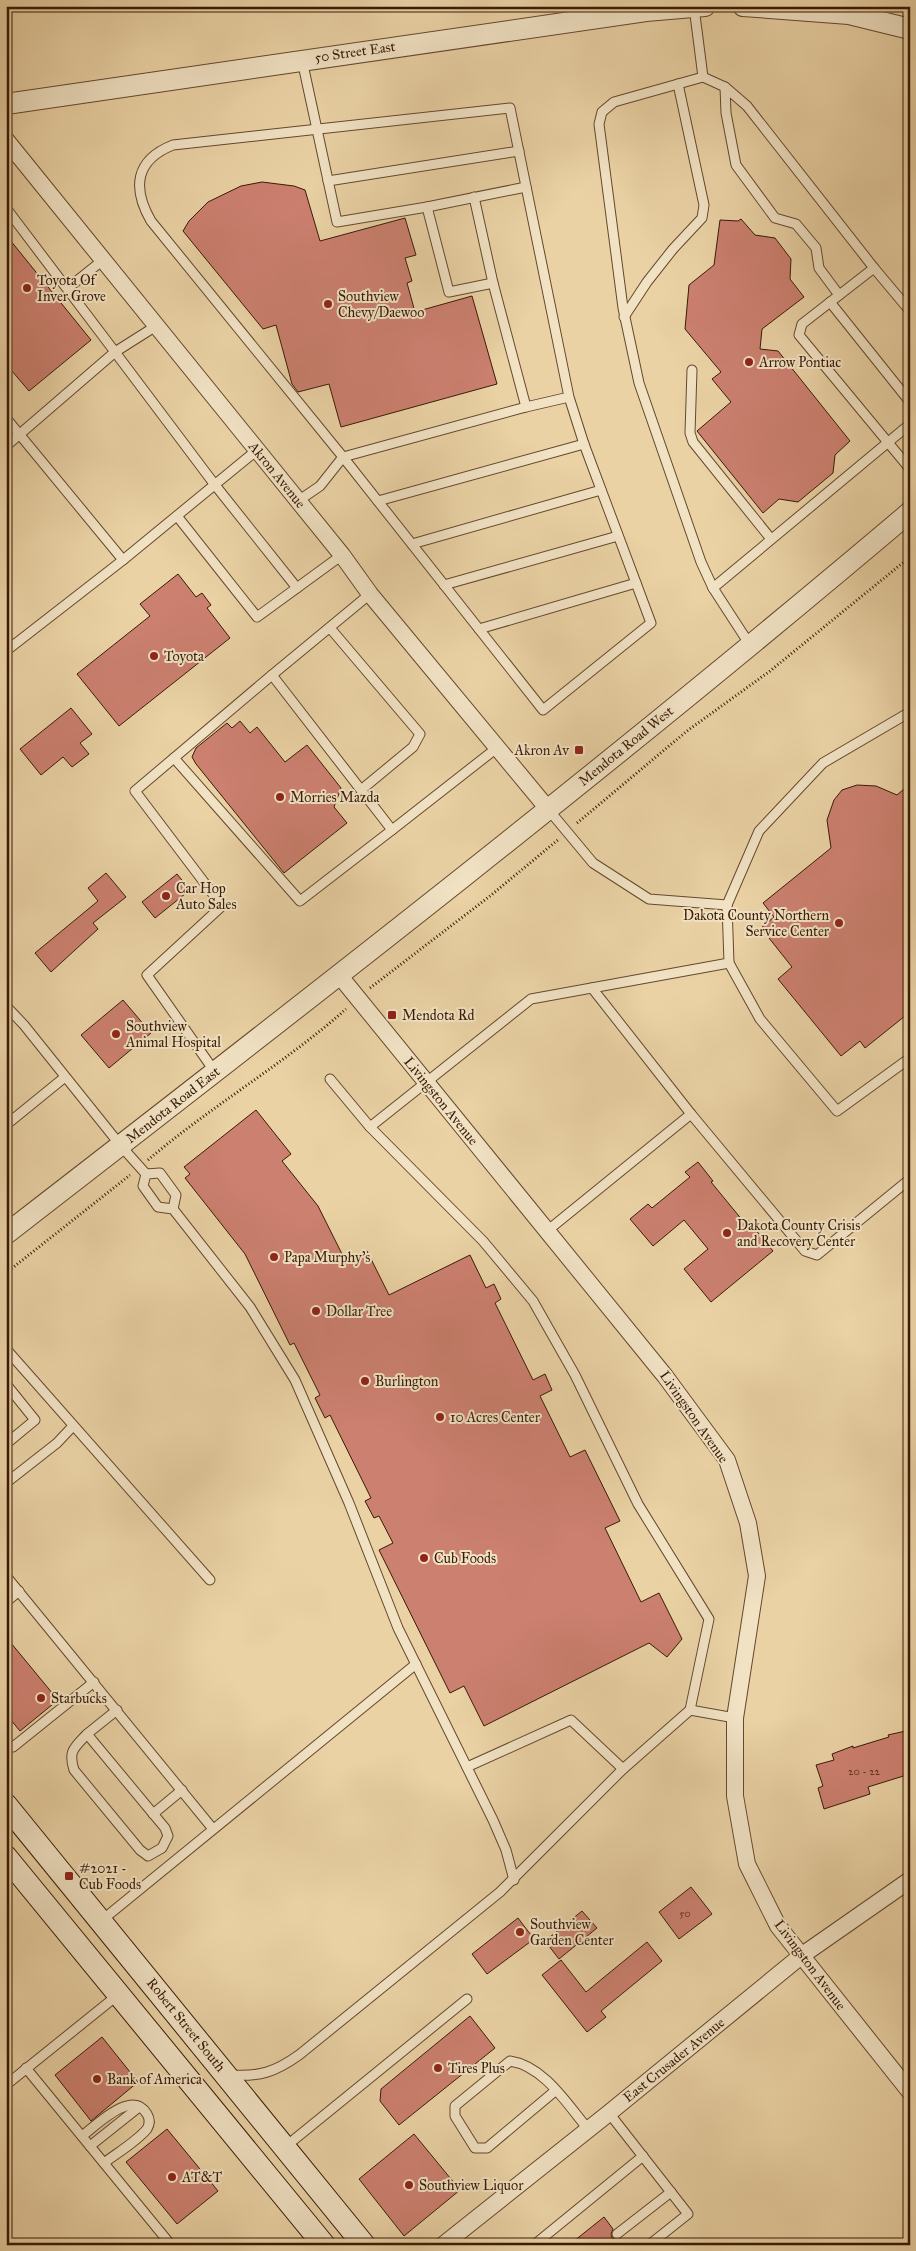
<svg xmlns="http://www.w3.org/2000/svg" width="916" height="2251" font-family="'IM FELL Great Primer',serif">
<rect width="100%" height="100%" fill="#ead2a5"/>
<filter id="stains"><feTurbulence type="fractalNoise" baseFrequency=".004" numOctaves="4"/><feColorMatrix values="0 0 0 0 .2 0 0 0 0 .09 0 0 0 0 .02 0 0 0 .5 -.17"/></filter>
<radialGradient id="worn" r=".72"><stop offset=".6" stop-color="#630" stop-opacity="0"/><stop offset="1" stop-color="#630" stop-opacity=".3"/></radialGradient>
<g fill="#cc8070" stroke="#381a05">
<polygon points="262,182 294,186 305,190 320,241 405,218 416,255 405,258 412,281 407,283 415,312 472,296 497,384 341,427 329,384 298,392 292,384 276,325 263,329 183,231 189,221 208,202 241,186"/>
<polygon points="741,219 755,235 775,238 791,259 790,279 804,297 762,329 760,349 778,351 850,441 835,455 833,473 798,502 779,499 763,513 697,431 731,402 712,379 721,372 685,329 689,285 714,265 720,220 738,221"/>
<polygon points="6,235 91,340 29,391 6,364"/>
<polygon points="178,574 196,597 202,593 211,605 207,608 230,638 119,726 77,674 150,616 140,604"/>
<polygon points="71,708 92,734 80,743 89,754 72,767 63,757 41,775 20,749"/>
<polygon points="240,721 250,733 257,727 285,762 307,745 341,788 334,807 347,823 284,873 196,764 192,757 196,748 227,723 232,728"/>
<polygon points="910,784 910,1012 865,1048 860,1041 841,1056 778,979 792,967 761,928 774,917 763,903 831,848 827,820 834,800 842,790 857,785 876,786 897,795"/>
<polygon points="106,873 126,897 93,923 98,929 51,972 35,953 98,901 88,888"/>
<polygon points="177,874 190,890 155,918 142,902"/>
<polygon points="123,1000 151,1033 109,1068 81,1035"/>
<polygon points="256,1110 291,1154 282,1161 318,1206 346,1262 367,1251 389,1295 470,1255 486,1288 494,1284 501,1299 495,1303 533,1380 545,1374 552,1390 540,1396 570,1457 585,1450 620,1521 605,1528 641,1602 659,1593 682,1639 667,1657 649,1643 484,1726 464,1686 450,1693 379,1550 393,1543 379,1516 374,1518 365,1501 371,1498 330,1415 325,1418 315,1398 320,1395 294,1343 290,1345 245,1254 185,1178 190,1174 184,1167"/>
<polygon points="698,1162 713,1181 711,1182 743,1221 746,1218 773,1251 711,1302 684,1269 708,1249 684,1220 653,1246 630,1219 648,1204 652,1208 690,1177 685,1172"/>
<polygon points="6,1637 58,1700 20,1731 6,1714"/>
<polygon points="910,1730 910,1774 868,1787 870,1794 824,1809 818,1788 823,1786 816,1765 834,1760 832,1754 853,1746 853,1748 889,1737 888,1735"/>
<polygon points="691,1887 712,1914 679,1939 659,1912"/>
<polygon points="582,1911 597,1928 559,1959 545,1941"/>
<polygon points="518,1918 534,1939 487,1974 472,1954"/>
<polygon points="647,1942 662,1961 601,2011 606,2017 587,2032 542,1975 561,1960 586,1992"/>
<polygon points="470,2016 495,2048 399,2125 380,2101 381,2089"/>
<polygon points="102,2037 138,2082 91,2121 55,2075"/>
<polygon points="167,2129 218,2191 177,2224 126,2162"/>
<polygon points="414,2134 460,2190 404,2236 359,2179"/>
<polygon points="604,2217 613,2229 611,2234 612,2238 617,2240 621,2239 625,2245 569,2245"/>
</g>
<g fill="none" stroke-linecap="round" stroke-linejoin="round">
<g stroke="#64482d" stroke-width="11">
<g id="service">
<polyline points="694,7 703,77 725,87 747,106 874,268"/>
<polyline points="703,77 614,102 602,112 599,124 623,308 639,383 701,562 713,588"/>
<polyline points="725,87 726,113 736,165 775,218 796,224 816,248 819,268 839,295"/>
<polyline points="328,181 519,151"/>
<polyline points="474,197 493,283"/>
<polyline points="427,207 526,187"/>
<polyline points="6,208 115,352 6,446"/>
<polyline points="68,288 103,260"/>
<polyline points="830,302 910,402"/>
<polyline points="910,311 874,268 802,324 799,335 910,469"/>
<polyline points="624,317 647,282 673,249 702,218 704,205 678,84"/>
<polyline points="156,326 115,352 215,485 297,588"/>
<polyline points="692,370 690,433 693,442 771,539"/>
<path d="M526,407L569,397L584,444L651,623L543,710L343,457L151,221C132,188 135,160 173,145L510,108L569,397"/>
<polyline points="6,418 123,560 257,450"/>
<polyline points="298,501 320,486 343,457 526,407 493,283 449,292 427,207 337,222 302,60"/>
<polyline points="378,501 584,444"/>
<polyline points="177,516 257,617 342,555"/>
<polyline points="412,544 601,490"/>
<polyline points="444,585 618,536"/>
<polyline points="370,594 272,675 392,830 498,747"/>
<polyline points="330,628 420,734 413,747 361,790"/>
<polyline points="479,629 636,583"/>
<polyline points="750,645 713,588 910,424"/>
<polyline points="6,651 123,560"/>
<polyline points="174,758 300,901 392,830"/>
<polyline points="548,809 593,863 649,899 727,905 759,831 823,763 910,712"/>
<polyline points="729,963 760,1019 837,1111 910,1058"/>
<polyline points="592,988 691,1114 805,1251 817,1255 910,1179"/>
<polyline points="6,1006 24,1025 121,1146 146,1174"/>
<polyline points="215,1072 147,975 222,906 135,791 272,675"/>
<polyline points="330,1079 370,1127"/>
<polyline points="6,1125 65,1077"/>
<polyline points="146,1174 143,1186 158,1207 173,1209 250,1307 295,1380 349,1503 398,1628 493,1820 506,1850 514,1880"/>
<polyline points="146,1174 160,1173 176,1195 173,1209"/>
<polyline points="547,1231 691,1114"/>
<polyline points="6,1349 210,1580"/>
<polyline points="6,1384 35,1420 6,1444"/>
<polyline points="6,1483 57,1443 73,1426"/>
<polyline points="6,1576 213,1829"/>
<polyline points="6,1602 19,1591"/>
<polyline points="690,1710 709,1619 638,1504 575,1375 533,1301 483,1241 370,1127 531,999 729,963 727,905"/>
<path d="M87,1734C74,1748 68,1751 74,1770L140,1850L148,1856L162,1848L168,1836L165,1828L87,1734L117,1710"/>
<polyline points="6,1744 13,1747 94,1682"/>
<polyline points="467,1767 571,1720 623,1769"/>
<polyline points="153,1814 182,1790"/>
<polyline points="101,1921 416,1664"/>
<polyline points="26,2068 171,2245"/>
<path d="M230,2075C260,2077 275,2072 299,2055L500,1892L623,1769L690,1710L735,1718"/>
<polyline points="6,2085 119,1994"/>
<path d="M555,2091L487,2148H475L455,2116V2106L510,2061C544,2066 567,2104 588,2129"/>
<polyline points="609,2113 688,2214 649,2245"/>
<path d="M82,2136C96,2126 132,2088 147,2114C150,2119 150,2124 147,2129C136,2142 117,2153 104,2163"/>
<polyline points="90,2146 139,2107"/>
<polyline points="285,2147 467,1999"/>
<polyline points="617,2234 671,2192"/>
<polyline points="534,2245 643,2156"/>
</g>
</g>
<g stroke="#64482d" stroke-width="18">
<g id="minor">
<polyline points="6,140 342,555 370,594 548,809"/>
<polyline points="339,975 665,1376 727,1460 748,1523 757,1576 735,1718 735,1796 747,1864 778,1926 910,2092"/>
<polyline points="443,2245 609,2113 801,1956 910,1880"/>
</g>
</g>
<g stroke="#64482d" stroke-width="22">
<g id="tertiary">
<polyline points="743,6 849,14 910,29"/>
<polyline points="6,104 646,11 705,6"/>
<path d="M6,1234C311,998 616,761 910,512"/>
</g>
</g>
<g stroke="#381a05" stroke-width="24">
<g id="secondary">
<polyline points="6,1805 364,2245"/>
<polyline points="6,1857 324,2245"/>
</g>
</g>
<g stroke="#381a05" stroke-width="3" stroke-dasharray="1 2.5" stroke-linecap="butt">
<polyline points="577,823 687,731 770,671 910,557"/>
<polyline points="370,988 490,896 559,839"/>
<path d="M148,1160C211,1106 284,1064 346,1009"/>
<polyline points="6,1273 130,1175"/>
</g>
<use href="#service" stroke="#f1e2c4" stroke-width="9"/>
<use href="#minor" stroke="#f1e2c4" stroke-width="16"/>
<use href="#tertiary" stroke="#f1e2c4" stroke-width="20"/>
<use href="#secondary" stroke="#f1e2c4" stroke-width="22"/>
</g>
<g fill="#8f2418" stroke="#f1e2c4" stroke-width="2">
<circle cx="27" cy="288" r="5"/>
<circle cx="328" cy="304" r="5"/>
<circle cx="749" cy="362" r="5"/>
<circle cx="154" cy="656" r="5"/>
<rect x="574" y="745" width="10" height="10" rx="2.5"/>
<circle cx="280" cy="797" r="5"/>
<circle cx="166" cy="896" r="5"/>
<circle cx="839" cy="923" r="5"/>
<rect x="387" y="1010" width="10" height="10" rx="2.5"/>
<circle cx="116" cy="1034" r="5"/>
<circle cx="727" cy="1233" r="5"/>
<circle cx="274" cy="1257" r="5"/>
<circle cx="316" cy="1311" r="5"/>
<circle cx="365" cy="1381" r="5"/>
<circle cx="440" cy="1417" r="5"/>
<circle cx="424" cy="1558" r="5"/>
<circle cx="41" cy="1698" r="5"/>
<rect x="64" y="1871" width="10" height="10" rx="2.5"/>
<circle cx="520" cy="1932" r="5"/>
<circle cx="438" cy="2068" r="5"/>
<circle cx="97" cy="2079" r="5"/>
<circle cx="172" cy="2177" r="5"/>
<circle cx="409" cy="2185" r="5"/>
</g>
<g text-anchor="middle" dominant-baseline="central" stroke-width="4" stroke-linejoin="round" paint-order="stroke">
<g font-size="11" fill="#5d3420">
<text x="864" y="1771">20 - 22</text>
<text x="685" y="1913">50</text>
</g>
<g font-size="14" fill="#381a05" stroke="#f1e2c4">
<text transform="translate(355 52) rotate(-8)">50 Street East</text>
<text transform="translate(277 475) rotate(51)">Akron Avenue</text>
<text transform="translate(626 746) rotate(-39)">Mendota Road West</text>
<text transform="translate(441 1101) rotate(51)">Livingston Avenue</text>
<text transform="translate(173 1105) rotate(-38)">Mendota Road East</text>
<text transform="translate(694 1417) rotate(55)">Livingston Avenue</text>
<text transform="translate(810 1965) rotate(53)">Livingston Avenue</text>
<text transform="translate(186 2025) rotate(51)">Robert Street South</text>
<text transform="translate(674 2060) rotate(-39)">East Crusader Avenue</text>
</g>
<g font-size="14" fill="#381a05" stroke="#f1e2c4" text-anchor="start">
<text x="37" y="280">Toyota Of<tspan x="37" dy="16">Inver Grove</tspan></text>
<text x="338" y="296">Southview<tspan x="338" dy="16">Chevy/Daewoo</tspan></text>
<text x="759" y="362">Arrow Pontiac</text>
<text x="164" y="656">Toyota</text>
<text x="569" y="750" text-anchor="end">Akron Av</text>
<text x="290" y="797">Morries Mazda</text>
<text x="176" y="888">Car Hop<tspan x="176" dy="16">Auto Sales</tspan></text>
<text x="829" y="915" text-anchor="end">Dakota County Northern<tspan x="829" dy="16">Service Center</tspan></text>
<text x="402" y="1015">Mendota Rd</text>
<text x="126" y="1026">Southview<tspan x="126" dy="16">Animal Hospital</tspan></text>
<text x="737" y="1225">Dakota County Crisis<tspan x="737" dy="16">and Recovery Center</tspan></text>
<text x="284" y="1257">Papa Murphy's</text>
<text x="326" y="1311">Dollar Tree</text>
<text x="375" y="1381">Burlington</text>
<text x="450" y="1417">10 Acres Center</text>
<text x="434" y="1558">Cub Foods</text>
<text x="51" y="1698">Starbucks</text>
<text x="79" y="1868">#2021 -<tspan x="79" dy="16">Cub Foods</tspan></text>
<text x="530" y="1924">Southview<tspan x="530" dy="16">Garden Center</tspan></text>
<text x="448" y="2068">Tires Plus</text>
<text x="107" y="2079">Bank of America</text>
<text x="182" y="2177">AT&amp;T</text>
<text x="419" y="2185">Southview Liquor</text>
</g>
</g>
<rect width="916" height="2251" fill="none" stroke="#ead2a5" stroke-width="25"/>
<rect x="8" y="8" width="901" height="2236" fill="none" stroke="#381a05" stroke-width="2.5"/>
<rect x="12" y="12" width="891" height="2226" fill="none" stroke="#381a05"/>
<rect width="100%" height="100%" filter="url(#stains)"/>
<rect width="100%" height="100%" fill="url(#worn)"/>
</svg>
